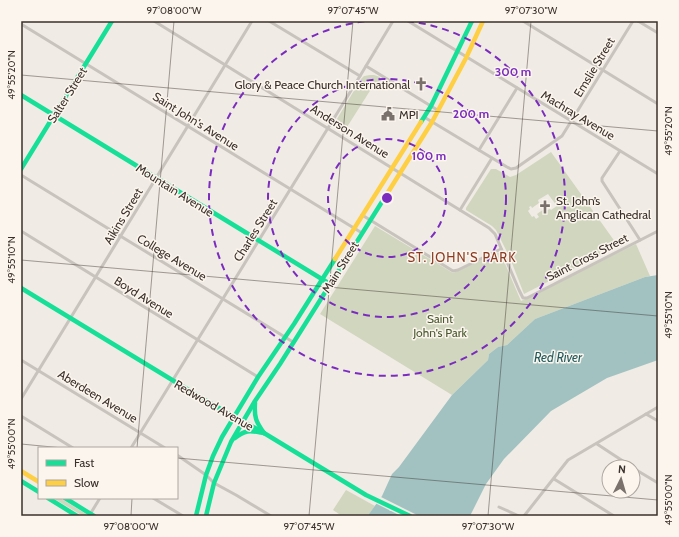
<svg xmlns="http://www.w3.org/2000/svg" width="679" height="537" font-family="Cabin,sans-serif">
<rect width="100%" height="100%" fill="#f0ebe5"/>
<g fill="#d1d6bf" fill-rule="evenodd">
<polygon points="370,75 374,75 380,77 380,80 377,84 376,87 373,86 347,127 350,129 348,133 334,124 361,79 364,76"/>
<path d="M551,152L618,246L524,294L510,258L496,230L492,226L466,210V208L491,169H496L510,177L516,175ZM548,194L557,206L551,210L550,209L545,211L544,209L537,214L539,217L536,219L534,216L532,217L528,211L530,209L529,207L531,206L532,208L539,203L538,200Z"/>
<polygon points="375,226 453,273 500,252 521,301 636,244 650,276 645,277 535,319 507,345 498,347 489,354 488,360 452,395 320,314"/>
<polygon points="346,490 375,506 369,514 369,516 342,516 333,510"/>
<polygon points="53,498 60,498 86,514 87,516 83,516"/>
</g>
<polygon fill="#a1c2c1" points="658,275 658,360 607,378 551,411 504,459 486,484 470,516 369,516 369,514 382,496 392,474 399,467 452,395 488,360 489,354 498,347 507,345 535,319 645,277"/>
<polygon fill="#f0ebe5" points="379,496 419,516 401,516 391,511 390,511 389,510 375,503"/>
<g fill="none" stroke-linecap="round" stroke-linejoin="round">
<g stroke="#c9c3be" stroke-width="3">
<polyline points="154,21 489,228 495,234 519,290 523,298 527,298 658,231"/>
<polyline points="269,21 360,76"/>
<polyline points="408,21 658,174"/>
<polyline points="523,21 658,104"/>
<polyline points="638,21 658,33"/>
<polyline points="21,24 362,233"/>
<polyline points="366,66 439,111"/>
<polyline points="424,117 507,167 511,169 516,168 562,136 633,21"/>
<polyline points="479,150 517,88"/>
<polyline points="620,151 602,178 602,181 640,240"/>
<polyline points="21,175 293,342"/>
<polyline points="460,210 492,158"/>
<polyline points="362,215 453,271 458,270 501,249"/>
<polyline points="21,231 258,377"/>
<polyline points="21,360 165,448"/>
<polyline points="21,399 252,21"/>
<polyline points="646,414 658,421"/>
<polyline points="21,416 73,448"/>
<polyline points="597,444 632,467"/>
<polyline points="131,448 328,128 360,76 393,21"/>
<polyline points="177,455 206,475 214,483 236,495 271,516"/>
<polyline points="633,468 658,483"/>
<polyline points="554,479 614,516"/>
<polyline points="153,498 183,516"/>
<polyline points="499,507 519,516"/>
<polyline points="89,516 100,498"/>
<polyline points="524,516 568,460 658,407"/>
</g>
<g stroke="#16e098" stroke-width="4.5">
<polyline points="21,95 330,284"/>
<polyline points="421,122 431,106 472,21"/>
<polyline points="21,169 112,21"/>
<polyline points="21,288 210,403 264,433 366,495 410,516"/>
<path d="M255,403C254,417 256,422 264,433"/>
<path d="M235,438C246,429 251,431 264,433"/>
<polyline points="21,481 39,492"/>
<polyline points="48,498 77,516"/>
<polyline points="65,498 94,516"/>
<polyline points="196,516 206,475 213,456 222,437 258,377 294,324 335,259"/>
<polyline points="206,516 214,483 231,442 255,401 280,364 385,197"/>
</g>
<g stroke="#ffcf43" stroke-width="4.5">
<polyline points="385,197 432,122 466,58 483,21"/>
<polyline points="335,259 421,122"/>
<polyline points="21,471 39,482"/>
</g>
</g>
<path fill="none" stroke="#3b302b" stroke-width="1" stroke-opacity="0.45" d="M21,75L658,131M21,260L658,316M21,444L63,448M137,448L174,21M177,458L658,500M131,516L132,498M309,516L353,21M488,516L531,21"/>
<g fill="none" stroke="#7b2cbf" stroke-width="2" stroke-dasharray="7 5">
<circle cx="387" cy="198" r="59"/>
<circle cx="387" cy="198" r="119"/>
<path d="M407 21A178 178 0 1 1 367 21"/>
</g>
<defs>
<g id="church-bare" transform="scale(1.08)"><path d="M-1.2-6h2.4v3.5h3.3v2.4h-3.3V6h-2.4V-.1h-3.3v-2.4h3.3Z" fill="#7a716c" stroke="#fbf5ee" stroke-width="2.5" paint-order="stroke"/></g>
<g id="civic-bare" transform="scale(1.08)"><path d="M-.6-6.5H3V-4.5H.6V-3L4-1V1h2V6H-6V1h2V-1L-.6-3ZM-1.2 2.5V6h2.4V2.5Z" fill="#7a716c" stroke="#fbf5ee" stroke-width="2.5" paint-order="stroke"/></g>
</defs>
<g fill-rule="evenodd">
<use href="#church-bare" x="421" y="84"/>
<use href="#civic-bare" x="388" y="114"/>
<use href="#church-bare" x="545" y="207"/>
</g>
<g text-anchor="middle" dominant-baseline="central" stroke-width="3" stroke-linejoin="round" paint-order="stroke">
<g font-size="12" fill="#3b302b" stroke="#fbf5ee">
<text transform="translate(594 67) rotate(-59)">Emslie Street</text>
<text transform="translate(67 95) rotate(-58)">Salter Street</text>
<text transform="translate(578 115) rotate(31)">Machray Avenue</text>
<text transform="translate(196 121) rotate(32)">Saint John's Avenue</text>
<text transform="translate(350 131) rotate(32)">Anderson Avenue</text>
<text transform="translate(175 190) rotate(32)">Mountain Avenue</text>
<text transform="translate(123 216) rotate(-59)">Aikins Street</text>
<text transform="translate(255 230) rotate(-58)">Charles Street</text>
<text transform="translate(172 257) rotate(31)">College Avenue</text>
<text transform="translate(587 257) rotate(-27)">Saint Cross Street</text>
<text transform="translate(340 267) rotate(-58)">Main Street</text>
<text transform="translate(144 297) rotate(32)">Boyd Avenue</text>
<text transform="translate(98 396) rotate(31)">Aberdeen Avenue</text>
<text transform="translate(214 405) rotate(30)">Redwood Avenue</text>
</g>
<g font-size="12" fill="#3b302b" stroke="#fbf5ee" text-anchor="start">
<text x="410" y="84" text-anchor="end">Glory &amp; Peace Church International</text>
<text x="399" y="114">MPI</text>
<text x="556" y="200">St. John’s<tspan x="556" dy="14">Anglican Cathedral</tspan></text>
</g>
<g font-size="12" fill="#4a5a2e" stroke="#fbf5ee">
<text x="440" y="318">Saint<tspan x="440" dy="14">John's Park</tspan></text>
</g>
<g font-size="13" letter-spacing="1" fill="#8c3b22" stroke="#fbf5ee">
<text x="462" y="257">ST. JOHN'S PARK</text>
</g>
<g font-size="13" font-style="italic" fill="#1f5a5e" stroke="#fbf5ee">
<text x="558" y="357">Red River</text>
</g>
</g>
<circle cx="387" cy="198" r="6" fill="#7b2cbf" stroke="#fbf5ee" stroke-width="2"/>
<g font-size="12" text-anchor="middle" font-weight="bold" fill="#7b2cbf" stroke="#fbf5ee" stroke-width="3" stroke-linejoin="round" paint-order="stroke">
<text x="513" y="76">300 m</text>
<text x="471" y="118">200 m</text>
<text x="429" y="160">100 m</text>
</g>
<rect width="679" height="537" fill="none" stroke="#fbf5ee" stroke-width="44"/>
<rect x="38" y="447" width="140" height="52" fill="#fbf5ee" stroke="#aea6a0"/>
<rect x="46" y="460" width="20" height="6" fill="#16e098" stroke="#aea6a0"/>
<text x="74" y="467" font-size="12" fill="#3b302b">Fast</text>
<rect x="46" y="480" width="20" height="6" fill="#ffcf43" stroke="#aea6a0"/>
<text x="74" y="487" font-size="12" fill="#3b302b">Slow</text>
<g transform="translate(621 479) rotate(5)"><circle r="19" fill="#fbf5ee" stroke="#aea6a0"/>
<path d="M0-3L7 15L0 10L-7 15Z" fill="#7a716c"/>
<text y="-6" font-size="11" font-weight="bold" text-anchor="middle" fill="#3b302b">N</text>
</g>
<rect x="22" y="22" width="635" height="493" fill="none" stroke="#3b302b" stroke-width="1.5"/>
<g font-size="10" text-anchor="middle" fill="#3b302b">
<text x="174" y="14">97°08'00"W</text>
<text x="353" y="14">97°07'45"W</text>
<text x="531" y="14">97°07'30"W</text>
<text transform="translate(11 75) rotate(-90)" y="4">49°55'20"N</text>
<text transform="translate(668 131) rotate(-90)" y="4">49°55'20"N</text>
<text transform="translate(11 260) rotate(-90)" y="4">49°55'10"N</text>
<text transform="translate(668 315) rotate(-90)" y="4">49°55'10"N</text>
<text transform="translate(11 444) rotate(-90)" y="4">49°55'00"N</text>
<text transform="translate(668 500) rotate(-90)" y="4">49°55'00"N</text>
<text x="131" y="530">97°08'00"W</text>
<text x="309" y="530">97°07'45"W</text>
<text x="488" y="530">97°07'30"W</text>
</g>
</svg>
